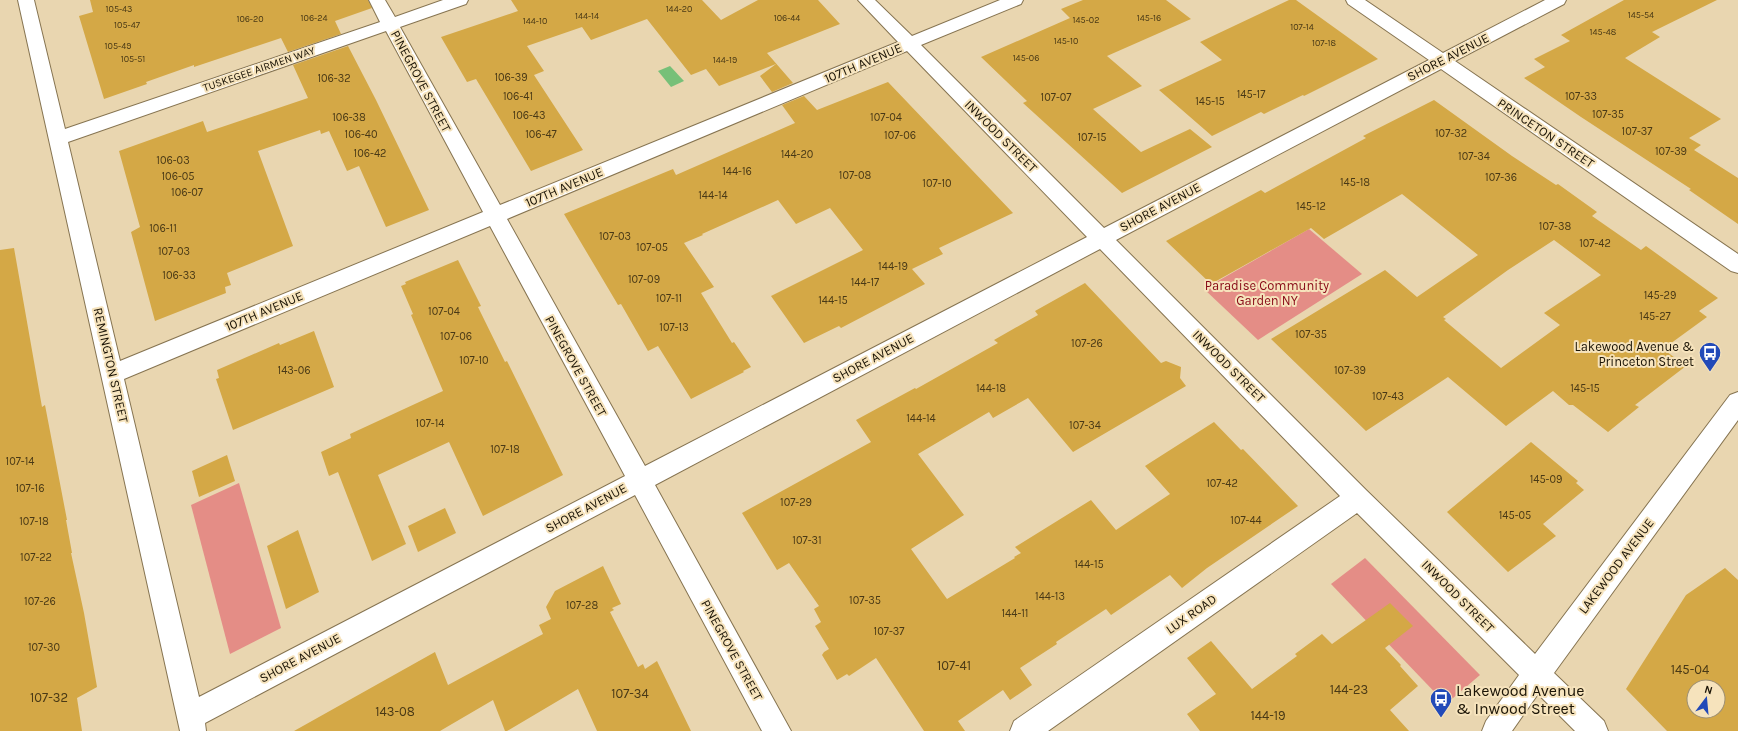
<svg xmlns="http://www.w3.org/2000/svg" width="1738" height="731" font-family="Karla,sans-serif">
<rect width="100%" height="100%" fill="#e9d6b0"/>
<g fill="#e48d86">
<polygon points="1309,229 1362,274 1258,340 1204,289"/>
<polygon points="239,483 281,628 230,654 191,505"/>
<polygon points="1365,558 1480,675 1446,704 1331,584"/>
</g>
<polygon fill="#77c078" points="670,66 684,81 671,87 658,71"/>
<g fill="#d4a846" fill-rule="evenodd">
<polygon points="90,0 368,0 372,8 335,21 341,34 288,52 281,38 194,67 194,65 146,82 147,84 104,99 79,16 93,12"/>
<polygon points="511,0 702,0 721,20 758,0 818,0 840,24 767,53 793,83 772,92 760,76 776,64 719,86 706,69 691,75 647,19 591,40 582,27 527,46 544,71 534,75 583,150 531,171 476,79 467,82 441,37 518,11"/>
<polygon points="1083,0 1166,0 1191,19 1107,56 1142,86 1093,109 1141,152 1190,129 1212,147 1122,193 1023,103 1027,101 981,57 1070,18 1061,9"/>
<polygon points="1289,0 1296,0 1378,59 1304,96 1303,95 1264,114 1261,112 1212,136 1159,90 1222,60 1200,42"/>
<polygon points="1624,0 1717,0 1652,32 1660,37 1625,58 1721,119 1689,138 1701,145 1694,150 1738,178 1738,224 1689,190 1691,189 1581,117 1524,78 1545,67 1534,59 1570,41 1561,35"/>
<polygon points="348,46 376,100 429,210 386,227 359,166 347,171 329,131 321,134 320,130 258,151 293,246 227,273 231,285 225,287 226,293 155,321 131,232 140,227 119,151 203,121 207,132 308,98 293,65"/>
<polygon points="888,82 1013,213 939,248 943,254 912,269 925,284 841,328 839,326 804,343 771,296 863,250 830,208 796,224 778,200 702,234 703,235 684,243 714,287 701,293 732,343 734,342 751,367 743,371 744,372 691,399 658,346 648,351 621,304 618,305 564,214 673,169 676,175 795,123 782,105 804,96 817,110"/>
<path d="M1434,100L1512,156L1556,185L1558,184L1597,212L1592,216L1641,250L1646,246L1718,298L1699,311L1707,317L1663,349L1686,366L1635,405L1639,407L1608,432L1573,405H1569L1553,391L1506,426L1448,377L1366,431L1271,339L1385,270L1417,297L1478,255L1402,194L1324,239L1311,228L1211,284L1166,241L1261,190L1265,193L1366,138L1363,136ZM1554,240L1601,275L1544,313L1560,325L1501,368L1444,320L1446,319L1443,317L1508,270Z"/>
<polygon points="14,248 42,407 45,405 67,520 66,520 72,553 71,553 84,613 97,687 77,698 82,731 0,731 0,250"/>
<polygon points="458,260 481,306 478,307 505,362 507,361 563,475 483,516 449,442 378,475 406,544 372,561 338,472 329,476 321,452 351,438 350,434 443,391 411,315 413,314 401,286 406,284 405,282"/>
<polygon points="1085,283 1161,363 1166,361 1181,367 1180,378 1186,386 1073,452 1028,398 993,418 989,412 918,454 964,515 911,549 947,599 1015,558 1014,557 1021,553 1015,547 1091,500 1116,530 1170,494 1145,466 1214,422 1241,450 1243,449 1298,506 1207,568 1182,588 1170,575 1111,615 1106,609 1056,642 1057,644 1020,668 1032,685 1010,700 1003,690 958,721 965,731 924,731 876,658 849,676 847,674 837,680 822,655 824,652 829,649 815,626 821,622 814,609 819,606 789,563 777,570 742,513 871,442 856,420 915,388 916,389 998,343 994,340 1038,315 1035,311"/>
<polygon points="314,331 334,387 233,430 216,379 219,378 217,370 279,343 280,345"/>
<polygon points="1531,442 1578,481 1576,483 1584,490 1543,524 1556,536 1508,572 1447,512"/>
<polygon points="227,455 235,481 199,497 192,471"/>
<polygon points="445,508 456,533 418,552 408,526"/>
<polygon points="298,530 319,592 286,609 267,546"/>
<polygon points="603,566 621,604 612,608 614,610 610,612 638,667 643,664 645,669 657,661 691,731 597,731 578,689 507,731 505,731 493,700 440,731 294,731 435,652 448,685 543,634 539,625 551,619 546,607 555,591"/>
<path d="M1725,568L1738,580V731H1667L1626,689L1686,595ZM1694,687H1718V711H1694Z"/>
<polygon points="1390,603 1413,626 1385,648 1401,665 1400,666 1418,686 1390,710 1409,731 1200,731 1187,714 1216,694 1187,658 1211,641 1252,689 1297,656 1295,654 1322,634 1332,644"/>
</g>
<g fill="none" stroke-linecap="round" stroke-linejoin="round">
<g stroke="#867451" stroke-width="2">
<path id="minor" d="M18,0H34L65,129L380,22L369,0H385L395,17L443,0H468L466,4L400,27L500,205L898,42L858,0H875L912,36L1000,0H1023L1021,4L921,45L1104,228L1429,60L1348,4L1346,0H1365L1443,53L1545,0H1566L1564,4L1455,61L1738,254V273L1731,271L1441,69L1116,240L1366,490L1535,654L1730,395L1738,392V420L1554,673L1604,721L1608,731H1575L1538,694L1512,731H1482L1486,721L1519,675L1357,513L1048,731H1010L1014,721L1340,496L1100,249L655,485L791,731H762L635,495L205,723L206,731H180ZM386,31L483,212L120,361L68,142ZM907,51L1087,237L645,466L507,219ZM490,226L625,476L199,697L124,379Z"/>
</g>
<use href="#minor" fill="#fff" fill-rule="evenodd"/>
</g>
<defs>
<g id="bus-pin" transform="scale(1.15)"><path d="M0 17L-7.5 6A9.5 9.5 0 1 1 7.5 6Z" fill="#224ab8" stroke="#f6e3bc"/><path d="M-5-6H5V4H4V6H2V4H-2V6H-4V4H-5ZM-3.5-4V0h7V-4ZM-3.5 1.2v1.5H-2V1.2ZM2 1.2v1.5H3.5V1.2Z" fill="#fff"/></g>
</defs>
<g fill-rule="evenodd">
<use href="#bus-pin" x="1710" y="353"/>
<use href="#bus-pin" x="1441" y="699"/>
</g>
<g text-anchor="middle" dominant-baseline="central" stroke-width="4" stroke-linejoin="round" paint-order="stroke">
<g font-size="9" fill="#493916">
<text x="119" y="9">105-43</text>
<text x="679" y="9">144-20</text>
<text x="1641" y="15">145-54</text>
<text x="587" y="16">144-14</text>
<text x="314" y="18">106-24</text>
<text x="787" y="18">106-44</text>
<text x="1149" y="18">145-16</text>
<text x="250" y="19">106-20</text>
<text x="1086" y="20">145-02</text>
<text x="535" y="21">144-10</text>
<text x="127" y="25">105-47</text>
<text x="1302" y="27">107-14</text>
<text x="1603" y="32">145-48</text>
<text x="1066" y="41">145-10</text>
<text x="1324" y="43">107-18</text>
<text x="118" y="46">105-49</text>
<text x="1026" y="58">145-06</text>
<text x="133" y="59">105-51</text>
<text x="725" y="60">144-19</text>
</g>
<g font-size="11" fill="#1b1406" stroke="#f6e3bc">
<text transform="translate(259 69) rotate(-19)">TUSKEGEE AIRMEN WAY</text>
</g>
<g font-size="11" fill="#493916">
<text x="511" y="77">106-39</text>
<text x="334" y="78">106-32</text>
<text x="1251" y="94">145-17</text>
<text x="518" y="96">106-41</text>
<text x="1581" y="96">107-33</text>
<text x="1056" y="97">107-07</text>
<text x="1210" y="101">145-15</text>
<text x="1608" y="114">107-35</text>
<text x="529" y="115">106-43</text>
<text x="349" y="117">106-38</text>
<text x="886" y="117">107-04</text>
<text x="1637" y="131">107-37</text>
<text x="1451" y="133">107-32</text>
<text x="361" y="134">106-40</text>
<text x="541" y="134">106-47</text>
<text x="900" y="135">107-06</text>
<text x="1092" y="137">107-15</text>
<text x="1671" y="151">107-39</text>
<text x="370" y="153">106-42</text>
<text x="797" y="154">144-20</text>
<text x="1474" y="156">107-34</text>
<text x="173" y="160">106-03</text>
<text x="737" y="171">144-16</text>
<text x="855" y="175">107-08</text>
<text x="178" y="176">106-05</text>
<text x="1501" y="177">107-36</text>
<text x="1355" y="182">145-18</text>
<text x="937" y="183">107-10</text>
<text x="187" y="192">106-07</text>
<text x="713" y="195">144-14</text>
<text x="1311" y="206">145-12</text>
<text x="1555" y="226">107-38</text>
<text x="163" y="228">106-11</text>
<text x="615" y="236">107-03</text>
<text x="1595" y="243">107-42</text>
<text x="652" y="247">107-05</text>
<text x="174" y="251">107-03</text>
<text x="893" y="266">144-19</text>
<text x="179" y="275">106-33</text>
<text x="644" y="279">107-09</text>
<text x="865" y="282">144-17</text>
<text x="1660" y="295">145-29</text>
<text x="669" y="298">107-11</text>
<text x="833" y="300">144-15</text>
<text x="444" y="311">107-04</text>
<text x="1655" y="316">145-27</text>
<text x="674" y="327">107-13</text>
<text x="1311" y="334">107-35</text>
<text x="456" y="336">107-06</text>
<text x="1087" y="343">107-26</text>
<text x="474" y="360">107-10</text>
<text x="294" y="370">143-06</text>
<text x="1350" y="370">107-39</text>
<text x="991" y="388">144-18</text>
<text x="1585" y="388">145-15</text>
<text x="1388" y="396">107-43</text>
<text x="921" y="418">144-14</text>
<text x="430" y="423">107-14</text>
<text x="1085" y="425">107-34</text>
<text x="505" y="449">107-18</text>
<text x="20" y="461">107-14</text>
<text x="1546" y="479">145-09</text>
<text x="1222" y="483">107-42</text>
<text x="30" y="488">107-16</text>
<text x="796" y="502">107-29</text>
<text x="1515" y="515">145-05</text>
<text x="1246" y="520">107-44</text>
<text x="34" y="521">107-18</text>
<text x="807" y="540">107-31</text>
<text x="36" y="557">107-22</text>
<text x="1089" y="564">144-15</text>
<text x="1050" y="596">144-13</text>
<text x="865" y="600">107-35</text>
<text x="40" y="601">107-26</text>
<text x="582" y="605">107-28</text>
<text x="1015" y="613">144-11</text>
<text x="889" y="631">107-37</text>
<text x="44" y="647">107-30</text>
</g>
<g font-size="13" fill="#1b1406" stroke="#f6e3bc">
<text transform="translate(1448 57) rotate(-27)">SHORE AVENUE</text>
<text transform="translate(863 63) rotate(-23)">107TH AVENUE</text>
<text transform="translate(421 81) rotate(62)">PINEGROVE STREET</text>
<text transform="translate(1546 133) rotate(34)">PRINCETON STREET</text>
<text transform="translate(1001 136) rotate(45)">INWOOD STREET</text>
<text transform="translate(564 187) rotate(-23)">107TH AVENUE</text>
<text transform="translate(1160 207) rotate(-28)">SHORE AVENUE</text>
<text transform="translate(264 311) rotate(-23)">107TH AVENUE</text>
<text transform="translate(873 358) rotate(-28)">SHORE AVENUE</text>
<text transform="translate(111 365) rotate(77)">REMINGTON STREET</text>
<text transform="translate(576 366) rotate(61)">PINEGROVE STREET</text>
<text transform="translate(1229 366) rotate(45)">INWOOD STREET</text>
<text transform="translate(586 508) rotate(-28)">SHORE AVENUE</text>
<text transform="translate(1616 566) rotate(-53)">LAKEWOOD AVENUE</text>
<text transform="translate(1458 596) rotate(45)">INWOOD STREET</text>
<text transform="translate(1191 614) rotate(-35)">LUX ROAD</text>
<text transform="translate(732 650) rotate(61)">PINEGROVE STREET</text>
<text transform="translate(300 658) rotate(-28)">SHORE AVENUE</text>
</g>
<g font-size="13" fill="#880a17" stroke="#f6e3bc">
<text x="1267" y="285">Paradise Community<tspan x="1267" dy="15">Garden NY</tspan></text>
</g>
<g font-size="13" fill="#1b1406" stroke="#f6e3bc" text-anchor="end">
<text x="1694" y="346">Lakewood Avenue &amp;<tspan x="1694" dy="15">Princeton Street</tspan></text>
</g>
<g font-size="13" fill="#493916">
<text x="954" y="665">107-41</text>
<text x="1690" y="669">145-04</text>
<text x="1349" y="689">144-23</text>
<text x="630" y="693">107-34</text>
<text x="49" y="697">107-32</text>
<text x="395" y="711">143-08</text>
<text x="1268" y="715">144-19</text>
</g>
<g font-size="16" fill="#1b1406" stroke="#f6e3bc" text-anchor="start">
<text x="1456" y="690">Lakewood Avenue<tspan x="1456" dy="18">&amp; Inwood Street</tspan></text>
</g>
</g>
<g transform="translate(1706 699) rotate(16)"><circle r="19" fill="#f6e3bc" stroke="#9e9073"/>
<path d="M0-3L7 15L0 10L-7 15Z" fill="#224ab8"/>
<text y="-6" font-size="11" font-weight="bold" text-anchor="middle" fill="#1b1406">N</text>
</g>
</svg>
